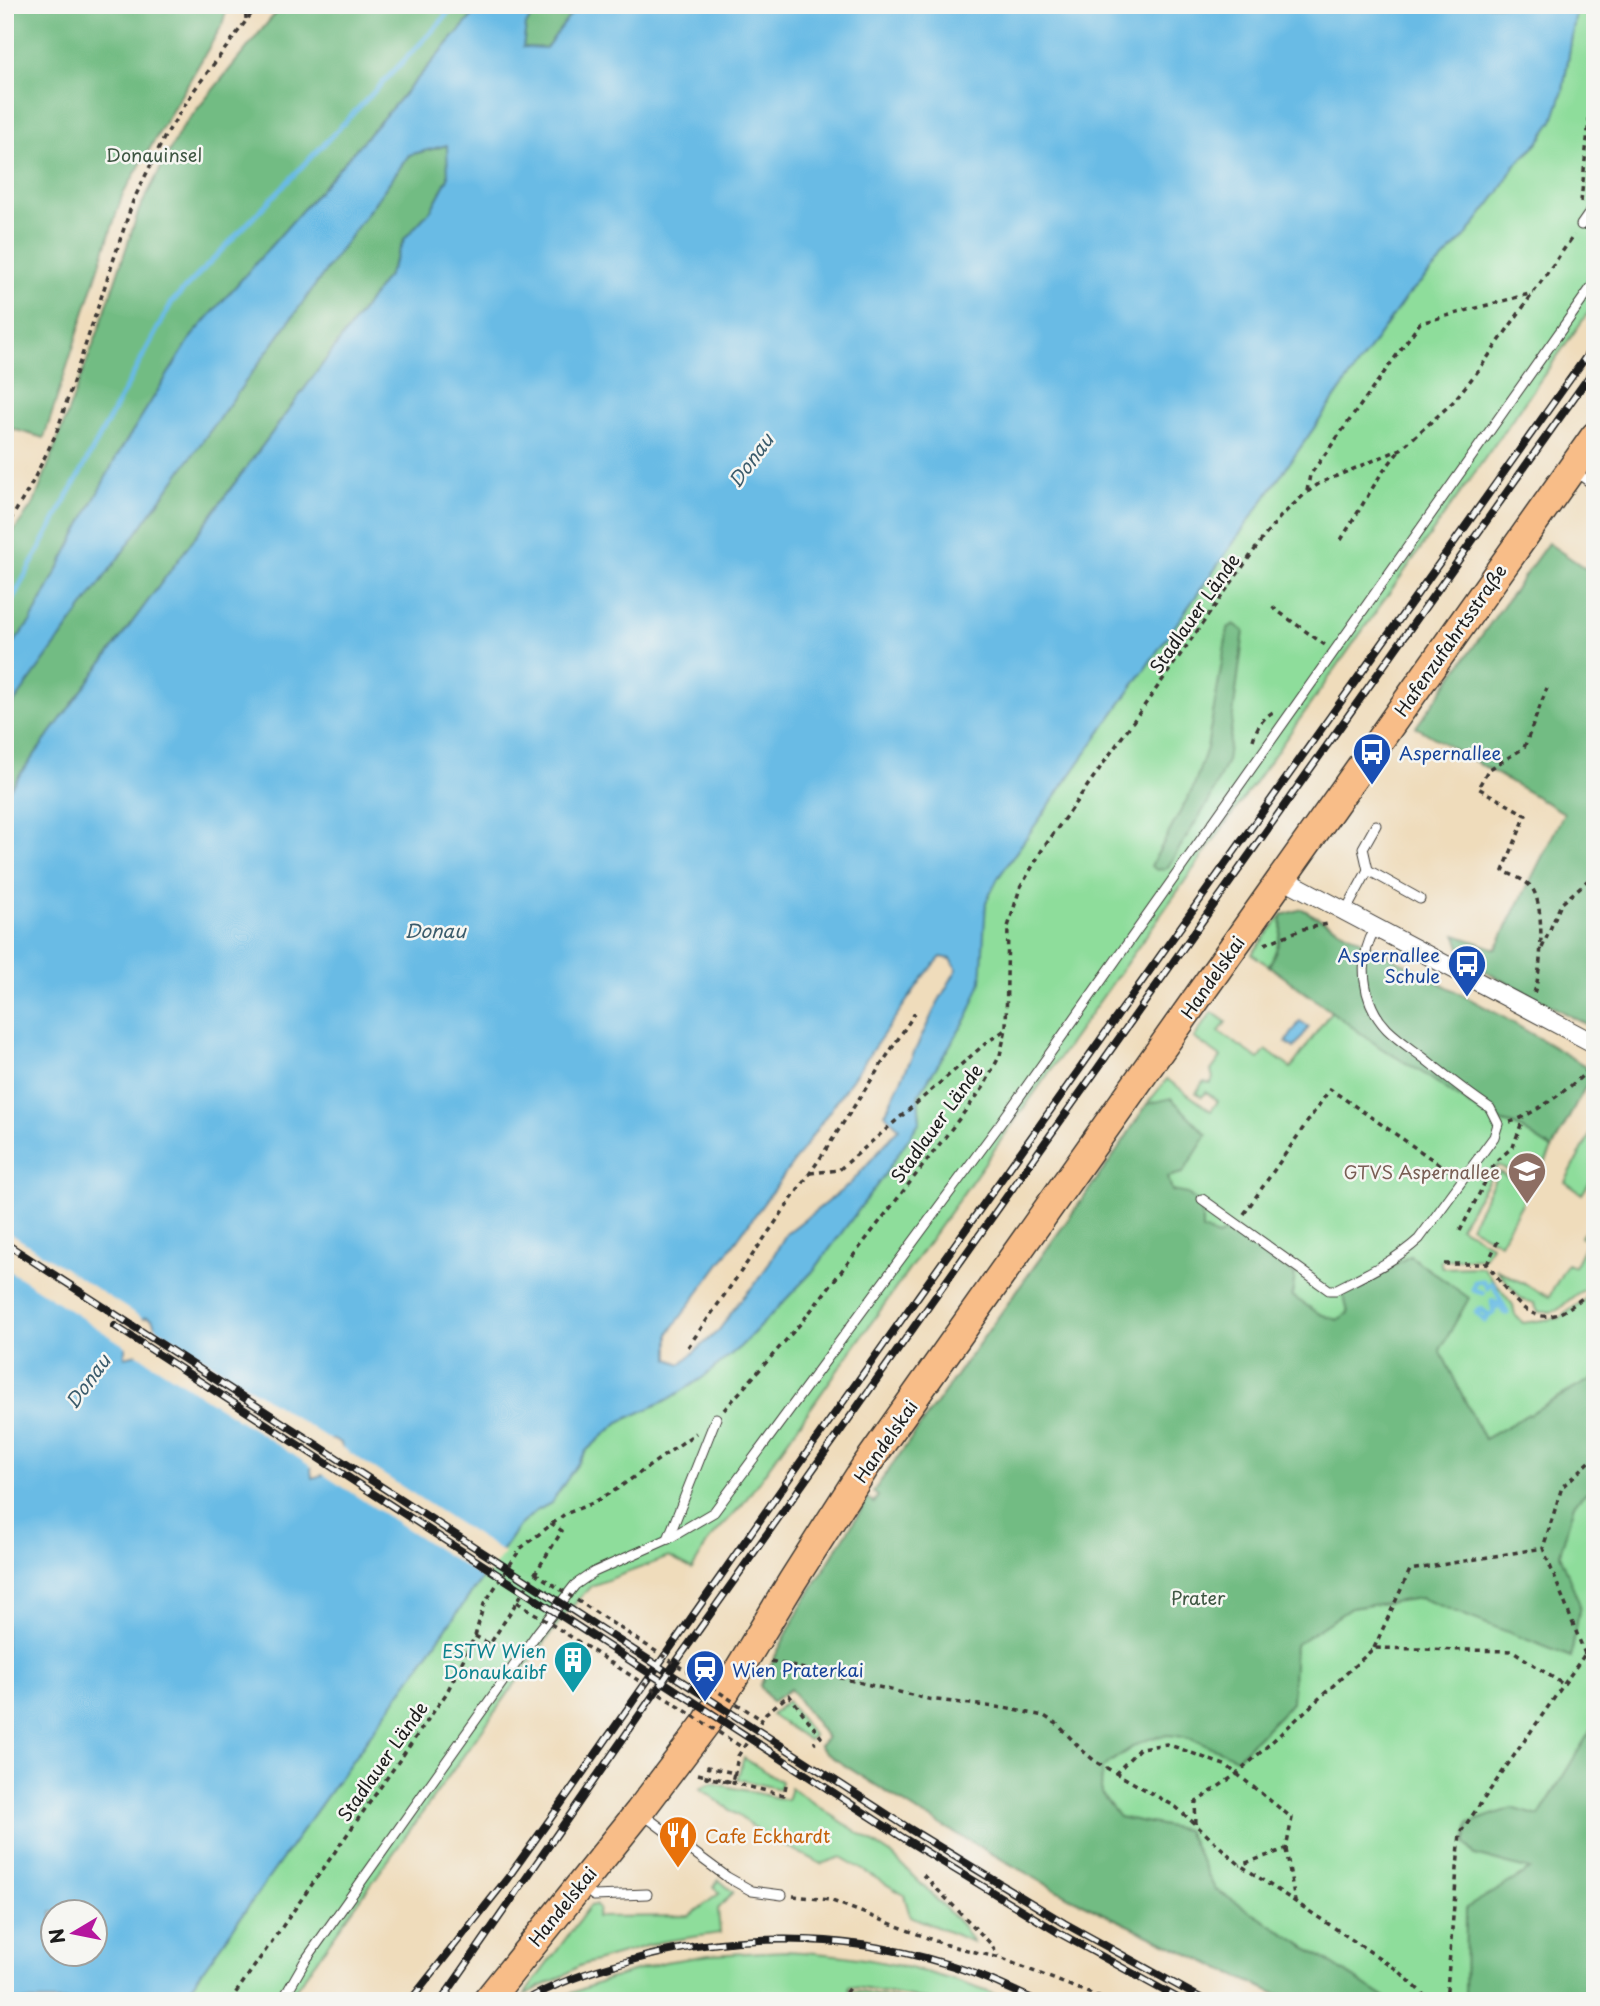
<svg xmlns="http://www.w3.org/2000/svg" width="1600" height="2006" font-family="'Playpen Sans',sans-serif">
<rect width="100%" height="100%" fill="#f6f6f2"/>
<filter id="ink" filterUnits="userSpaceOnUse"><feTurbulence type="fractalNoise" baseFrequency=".0143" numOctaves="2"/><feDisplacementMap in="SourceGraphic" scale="14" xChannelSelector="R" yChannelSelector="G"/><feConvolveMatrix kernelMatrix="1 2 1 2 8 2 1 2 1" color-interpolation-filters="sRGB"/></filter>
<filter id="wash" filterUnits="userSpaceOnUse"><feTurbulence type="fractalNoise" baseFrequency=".00686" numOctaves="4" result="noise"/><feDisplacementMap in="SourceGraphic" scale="28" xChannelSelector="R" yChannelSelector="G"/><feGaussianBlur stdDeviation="1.57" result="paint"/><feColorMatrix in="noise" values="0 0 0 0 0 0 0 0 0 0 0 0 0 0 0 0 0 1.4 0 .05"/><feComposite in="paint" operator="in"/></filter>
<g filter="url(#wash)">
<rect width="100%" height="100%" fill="#efdcbb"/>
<g fill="#8edd9b" stroke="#557c5c" stroke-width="2">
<polygon points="1577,5 1595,5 1595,303 742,1505 710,1539 692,1569 669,1557 591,1586 566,1613 287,2001 181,2001 519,1526 536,1511 551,1503 587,1450 619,1422 669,1399 702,1378 741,1346 814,1270 882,1178 920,1121 918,1096 967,1018 986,902 998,878 1406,297 1464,238 1500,191 1514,166 1537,144 1563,91"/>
<path d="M1282,915C1282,935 1278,948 1269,966L1252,954Z"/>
<polygon points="1332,1010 1381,1048 1423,1073 1490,1119 1515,1125 1552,1149 1534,1184 1498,1165 1460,1227 1491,1245 1484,1258 1440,1260 1442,1268 1483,1267 1513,1305 1515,1315 1523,1323 1559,1318 1595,1292 1595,2001 1293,2001 1225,1971 1069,1897 918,1812 824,1752 819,1746 827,1738 790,1688 772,1702 760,1686 800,1608 868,1499 874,1502 878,1496 873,1492 1117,1151 1147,1104 1167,1079 1211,1111 1218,1101 1206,1092 1202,1097 1196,1093 1203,1082 1211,1083 1213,1078 1211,1071 1221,1057 1194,1038 1212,1012 1226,1022 1219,1032 1259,1059 1266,1050 1291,1068"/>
<polygon points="1592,1131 1595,1132 1595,1174 1582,1194 1565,1182"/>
<polygon points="1499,1172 1530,1189 1500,1243 1470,1226"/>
<path d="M1586,1229L1595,1244V1284C1588,1289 1580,1291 1574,1296C1557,1308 1563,1313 1538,1312L1534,1303L1522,1300L1496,1269L1549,1297L1567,1264L1574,1267L1587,1241L1581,1237Z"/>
<polygon points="787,1701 814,1736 809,1740 771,1715"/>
<polygon points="744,1758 782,1782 780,1789 737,1779"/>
<polygon points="712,1783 787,1800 791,1788 892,1855 961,1924 973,1942 910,1916 904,1895 841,1857 821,1864 763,1834 700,1788"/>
<polygon points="719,1880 733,1892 718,1909 720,1933 660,1942 579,1966 563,1976 524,1995 590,1906 595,1905 599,1909 597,1917 689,1916 720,1893 713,1887"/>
<path d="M785,1951C865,1954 938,1971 1012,2001H933L849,1986V1990L907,2001H551L606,1980L665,1962L709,1955Z"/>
</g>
<g fill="#72bc83" stroke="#476c50" stroke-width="2">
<polygon points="5,5 228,5 222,25 122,196 44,438 5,427"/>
<polygon points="282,5 482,5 192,336 117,456 31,621 5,654 5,543 34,503 99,329 139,210 181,129"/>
<polygon points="538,5 578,5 546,48 523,47 526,25"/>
<polygon points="448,145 448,178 431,210 405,238 389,274 5,795 5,715 409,155"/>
<polygon points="1548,543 1595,575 1595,1029 1464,960 1456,935 1496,949 1564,813 1416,727"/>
<polygon points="1234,624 1244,631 1227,761 1209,801 1167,868 1157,870 1151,866 1193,788 1207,748 1228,628"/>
<path d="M1302,909L1498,1014L1594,1071L1552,1149L1515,1125L1490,1119L1423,1073L1381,1048L1269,966C1278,948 1282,935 1282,915Z"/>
<path d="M1171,1098L1207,1135L1183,1173L1168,1177L1172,1191L1188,1194L1202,1206V1230L1218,1236L1233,1229L1295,1275L1292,1296L1320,1314L1337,1320L1348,1313L1343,1292L1410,1256L1469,1298L1440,1350L1484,1439L1595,1377V1484L1574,1504L1560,1554L1580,1605L1571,1657L1421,1598L1351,1608L1295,1645L1292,1703L1237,1758C1170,1730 1164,1722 1102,1768L1101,1793L1119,1817L1186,1830L1215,1889L1390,2001H1293L1225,1971L1069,1897L918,1812L824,1752L819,1746L827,1738L790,1689L772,1702L760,1686L800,1608L868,1499L874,1503L878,1496L873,1492L1117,1151L1147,1104Z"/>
<polygon points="1595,1723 1595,2001 1465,2001 1466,1908 1530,1870 1475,1855 1465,1843 1469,1823 1512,1808 1539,1816"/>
</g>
<g fill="#69bbe5" stroke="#426c80" stroke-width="2" fill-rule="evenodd">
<path d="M482,5H538L526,25L523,47L546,48L578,5H1577L1563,91L1553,121L1537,144L1514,166L1500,191L1464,238L1406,297L998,878L986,902L981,982L967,1018L918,1096L920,1121L882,1178L814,1270L741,1346L702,1378L669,1399L619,1422L587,1450L551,1503L536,1511L519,1526L181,2001H5V795L389,274L405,238L431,210L448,178L447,145L409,155L5,715V654L31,621L117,456L192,336ZM941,957L951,959L957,969L937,1004L885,1114L899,1128L850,1184L786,1234L761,1277L738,1303L719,1330L681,1364L669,1359V1333L798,1156L925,975ZM146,1317L152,1319L155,1326L137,1354L125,1357C123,1345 135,1322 146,1317ZM333,1439L341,1443L342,1449L323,1475L312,1478L311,1469L329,1441ZM52,1912H94V1954H52Z"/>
<polygon points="1300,1021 1309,1027 1294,1048 1286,1042"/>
</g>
<g fill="#efdcbb">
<polygon points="5,1230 145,1320 128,1348 5,1268"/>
<polygon points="151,1324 335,1443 332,1443 315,1469 134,1352"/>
<polygon points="338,1445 504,1553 485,1580 321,1473 339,1447"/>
</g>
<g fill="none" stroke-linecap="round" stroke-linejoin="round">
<g stroke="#69bbe5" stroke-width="5">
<polyline points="5,613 172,302 440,23 454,5"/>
<polyline points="1493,1284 1507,1313 1505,1313 1499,1305"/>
<polyline points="1483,1293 1473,1290 1475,1282 1483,1281 1488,1288 1491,1283"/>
<polyline points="1489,1315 1481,1309 1476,1312 1485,1321 1489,1315 1494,1313 1492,1301 1498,1303 1499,1306 1496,1308 1494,1305 1496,1303"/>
</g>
</g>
</g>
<g filter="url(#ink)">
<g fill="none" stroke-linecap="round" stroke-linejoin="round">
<g stroke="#3c3934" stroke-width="11">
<g id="lane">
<polyline points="1581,225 1595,205"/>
<polyline points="1576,472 1595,486"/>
<polyline points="1368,870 1363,848 1376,825"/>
<polyline points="1345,912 1368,870 1420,899"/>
<path d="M1202,1199L1329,1290H1335C1364,1275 1394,1262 1419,1239L1494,1137L1498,1124L1490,1108C1467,1093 1446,1076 1425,1059C1412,1049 1398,1040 1387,1029C1362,1003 1357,959 1375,929"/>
<polyline points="668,1539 716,1418"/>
<polyline points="641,1813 727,1877 752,1891 782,1895"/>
<polyline points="582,1887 594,1896 647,1894"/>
<polyline points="282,2001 305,1961 538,1632 575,1585 594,1572 668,1539 714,1512 1000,1124 1595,282"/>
</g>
</g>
<g stroke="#3c3934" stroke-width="20">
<polyline id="street" points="1282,878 1595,1044"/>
</g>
<g stroke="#3c3934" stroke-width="31">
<polyline id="primary" points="487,2001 639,1812 707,1722 793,1580 865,1467 1595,436"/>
</g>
<g stroke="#3c3934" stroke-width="3.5" stroke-dasharray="5 5" stroke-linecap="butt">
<polyline points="245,5 246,19"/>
<polyline points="1581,202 1595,58"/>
<polyline points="1307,491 1310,475 1420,323 1533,293"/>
<polyline points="5,529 30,487 56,434 133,201 164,138 195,89 258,5"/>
<polyline points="1341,540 1381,474 1400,450"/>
<polyline points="1272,607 1325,645"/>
<path d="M1253,740C1257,727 1262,718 1275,711"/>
<polyline points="1265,944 1303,929 1328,924"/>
<polyline points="1542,948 1561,904 1595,874"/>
<path d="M1534,993C1542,972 1545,905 1532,888C1526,880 1512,875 1503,871L1526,815L1478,788L1488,770L1524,748L1547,688"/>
<path d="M1510,1122C1530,1117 1579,1083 1591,1066"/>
<polyline points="810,1173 839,1170 986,1043 1005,1030"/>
<polyline points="1590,1199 1595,1192"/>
<polyline points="1244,1214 1330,1089 1452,1173"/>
<polyline points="1589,1222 1595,1237"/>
<polyline points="1460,1231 1496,1161 1513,1147 1523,1119"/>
<path d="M1444,1264H1487C1505,1286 1524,1326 1558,1314C1570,1309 1584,1296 1595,1289"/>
<polyline points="1487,1264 1498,1241"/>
<polyline points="688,1347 819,1160 915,1013"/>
<polyline points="724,1410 802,1322 983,1088 1000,1055 1006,1029 1008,927 1020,888 1042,850 1263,538 1281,516 1306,493 1320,483 1401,449 1452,403 1478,371 1574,235"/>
<polyline points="475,1636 490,1644 562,1531 551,1523"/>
<polyline points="1374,1648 1410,1570 1543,1548"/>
<polyline points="1585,1654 1543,1548 1562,1487 1595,1457"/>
<polyline points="771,1661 928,1699 1004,1708 1044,1716 1057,1724 1083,1751 1096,1762 1176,1807 1240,1865 1399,1971 1430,2001"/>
<polyline points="698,1774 706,1776"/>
<polyline points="1115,1774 1140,1748 1167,1744 1227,1766 1292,1818 1286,1849 1240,1865"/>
<polyline points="786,1785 784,1795 733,1783 738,1756 766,1713 789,1695 821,1737 814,1743"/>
<polyline points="1196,1824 1195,1803 1238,1773 1374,1648 1513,1651 1564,1685"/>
<polyline points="1286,1849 1295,1902"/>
<polyline points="923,1875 991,1944 998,1956"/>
<polyline points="793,1896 830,1900 943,1944 1000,1958 1109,2001"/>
<polyline points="230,2001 446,1694 475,1636 484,1604 521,1548 565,1514 593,1503 617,1489 696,1433"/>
<polyline points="840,2001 849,1988"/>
<polyline points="1446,2001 1460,1833 1585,1654 1595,1653"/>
</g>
<use href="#lane" stroke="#fff" stroke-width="9"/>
<use href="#street" stroke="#fff" stroke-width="18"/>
<use href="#primary" stroke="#f8bd88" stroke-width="28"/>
<g stroke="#1c1c1c" stroke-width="8">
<g id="rail">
<polyline points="5,1243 910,1829 1064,1923 1206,2001"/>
<polyline points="115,1326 905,1839 1061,1934 1183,2001"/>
<polyline points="410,2001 507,1879 563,1801 811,1447 1595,344"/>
<polyline points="441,2001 679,1658 1595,368"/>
<path d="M525,2001C557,1982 594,1970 629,1961C731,1932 841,1932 943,1963C975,1972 1006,1987 1037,2001"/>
</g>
</g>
<use href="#rail" stroke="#f6f6f2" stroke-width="5" stroke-dasharray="16" stroke-linecap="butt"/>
<g stroke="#3c3934" stroke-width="3.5" stroke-dasharray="5 5" stroke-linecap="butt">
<polyline points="535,1573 762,1720"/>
<polyline points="517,1602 743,1748"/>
<polyline points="706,1776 732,1782 734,1773 708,1767 706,1777 733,1783"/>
</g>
</g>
</g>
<defs>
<g id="bus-pin" transform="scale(2.0125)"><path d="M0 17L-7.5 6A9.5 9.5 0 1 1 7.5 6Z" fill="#1a4fb4" stroke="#f6f6f2"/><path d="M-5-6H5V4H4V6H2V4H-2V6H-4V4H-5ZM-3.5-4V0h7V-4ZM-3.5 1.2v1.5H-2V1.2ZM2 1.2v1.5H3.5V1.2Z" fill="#fff"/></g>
<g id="school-pin" transform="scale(2.0125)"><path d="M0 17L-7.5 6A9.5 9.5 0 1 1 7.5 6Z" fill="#8d6e63" stroke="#f6f6f2"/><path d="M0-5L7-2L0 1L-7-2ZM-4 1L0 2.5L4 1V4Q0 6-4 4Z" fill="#fff"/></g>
<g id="building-pin" transform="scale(2.0125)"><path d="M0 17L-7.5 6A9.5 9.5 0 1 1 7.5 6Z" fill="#0f9aa8" stroke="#f6f6f2"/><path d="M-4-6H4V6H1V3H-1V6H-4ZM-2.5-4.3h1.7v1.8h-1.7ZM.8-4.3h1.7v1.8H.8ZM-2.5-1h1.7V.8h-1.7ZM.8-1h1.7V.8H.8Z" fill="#fff"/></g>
<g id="station-pin" transform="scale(2.0125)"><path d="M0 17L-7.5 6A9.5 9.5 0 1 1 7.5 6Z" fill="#1a4fb4" stroke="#f6f6f2"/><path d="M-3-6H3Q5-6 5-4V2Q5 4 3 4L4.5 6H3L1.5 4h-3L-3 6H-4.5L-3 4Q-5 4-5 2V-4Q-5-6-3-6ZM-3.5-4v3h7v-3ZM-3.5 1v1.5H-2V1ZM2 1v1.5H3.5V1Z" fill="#fff"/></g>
<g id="restaurant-pin" transform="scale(2.0125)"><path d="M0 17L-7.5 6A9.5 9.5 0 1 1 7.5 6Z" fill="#e8710a" stroke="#f6f6f2"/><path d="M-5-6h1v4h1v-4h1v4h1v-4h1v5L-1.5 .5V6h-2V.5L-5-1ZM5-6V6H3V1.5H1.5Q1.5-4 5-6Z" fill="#fff"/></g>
</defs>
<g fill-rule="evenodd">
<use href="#bus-pin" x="1372" y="752"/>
<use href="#bus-pin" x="1467" y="964"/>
<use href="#school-pin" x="1527" y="1171"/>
<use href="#building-pin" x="573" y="1660"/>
<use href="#station-pin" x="705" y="1669"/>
<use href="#restaurant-pin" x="678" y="1835"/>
</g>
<g text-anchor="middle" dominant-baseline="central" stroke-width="5" stroke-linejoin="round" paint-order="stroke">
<g font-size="18" fill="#3e5642" stroke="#f6f6f2">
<text x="154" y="154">Donauinsel</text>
<text x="1198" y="1597">Prater</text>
</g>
<g font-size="18" fill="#1c1c1c" stroke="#f6f6f2">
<text transform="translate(1194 613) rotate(-55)">Stadlauer Lände</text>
<text transform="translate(1450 640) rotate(-55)">Hafenzufahrtsstraße</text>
<text transform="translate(1212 977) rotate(-55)">Handelskai</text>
<text transform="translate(936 1123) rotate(-54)">Stadlauer Lände</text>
<text transform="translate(885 1441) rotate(-55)">Handelskai</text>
<text transform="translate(382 1761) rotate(-55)">Stadlauer Lände</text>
<text transform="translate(562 1906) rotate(-51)">Handelskai</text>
</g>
<g font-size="18" fill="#164399" stroke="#f6f6f2" text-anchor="start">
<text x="1399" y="752">Aspernallee</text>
<text x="1440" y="954" text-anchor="end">Aspernallee<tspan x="1440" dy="21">Schule</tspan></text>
<text x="732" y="1669">Wien Praterkai</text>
</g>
<g font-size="18" fill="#785e54" stroke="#f6f6f2" text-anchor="end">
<text x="1500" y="1171">GTVS Aspernallee</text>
</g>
<g font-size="18" fill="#0d838f" stroke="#f6f6f2" text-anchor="end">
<text x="546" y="1650">ESTW Wien<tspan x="546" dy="21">Donaukaibf</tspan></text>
</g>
<g font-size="18" fill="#c56008" stroke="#f6f6f2" text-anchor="start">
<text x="705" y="1835">Cafe Eckhardt</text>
</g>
<g font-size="19" font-style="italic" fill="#3b5c6c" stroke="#f6f6f2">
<text transform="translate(750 460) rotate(-54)">Donau</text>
<text x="435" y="930">Donau</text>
<text transform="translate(87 1381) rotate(-54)">Donau</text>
</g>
</g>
<rect width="1600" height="2006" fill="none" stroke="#f6f6f2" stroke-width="28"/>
<g transform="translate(74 1933) rotate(260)"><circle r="33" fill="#f6f6f2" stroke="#9f9f9c" stroke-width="2"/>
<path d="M0-5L12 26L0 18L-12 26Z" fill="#b5179e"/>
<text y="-10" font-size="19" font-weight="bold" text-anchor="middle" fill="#1c1c1c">N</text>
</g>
</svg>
